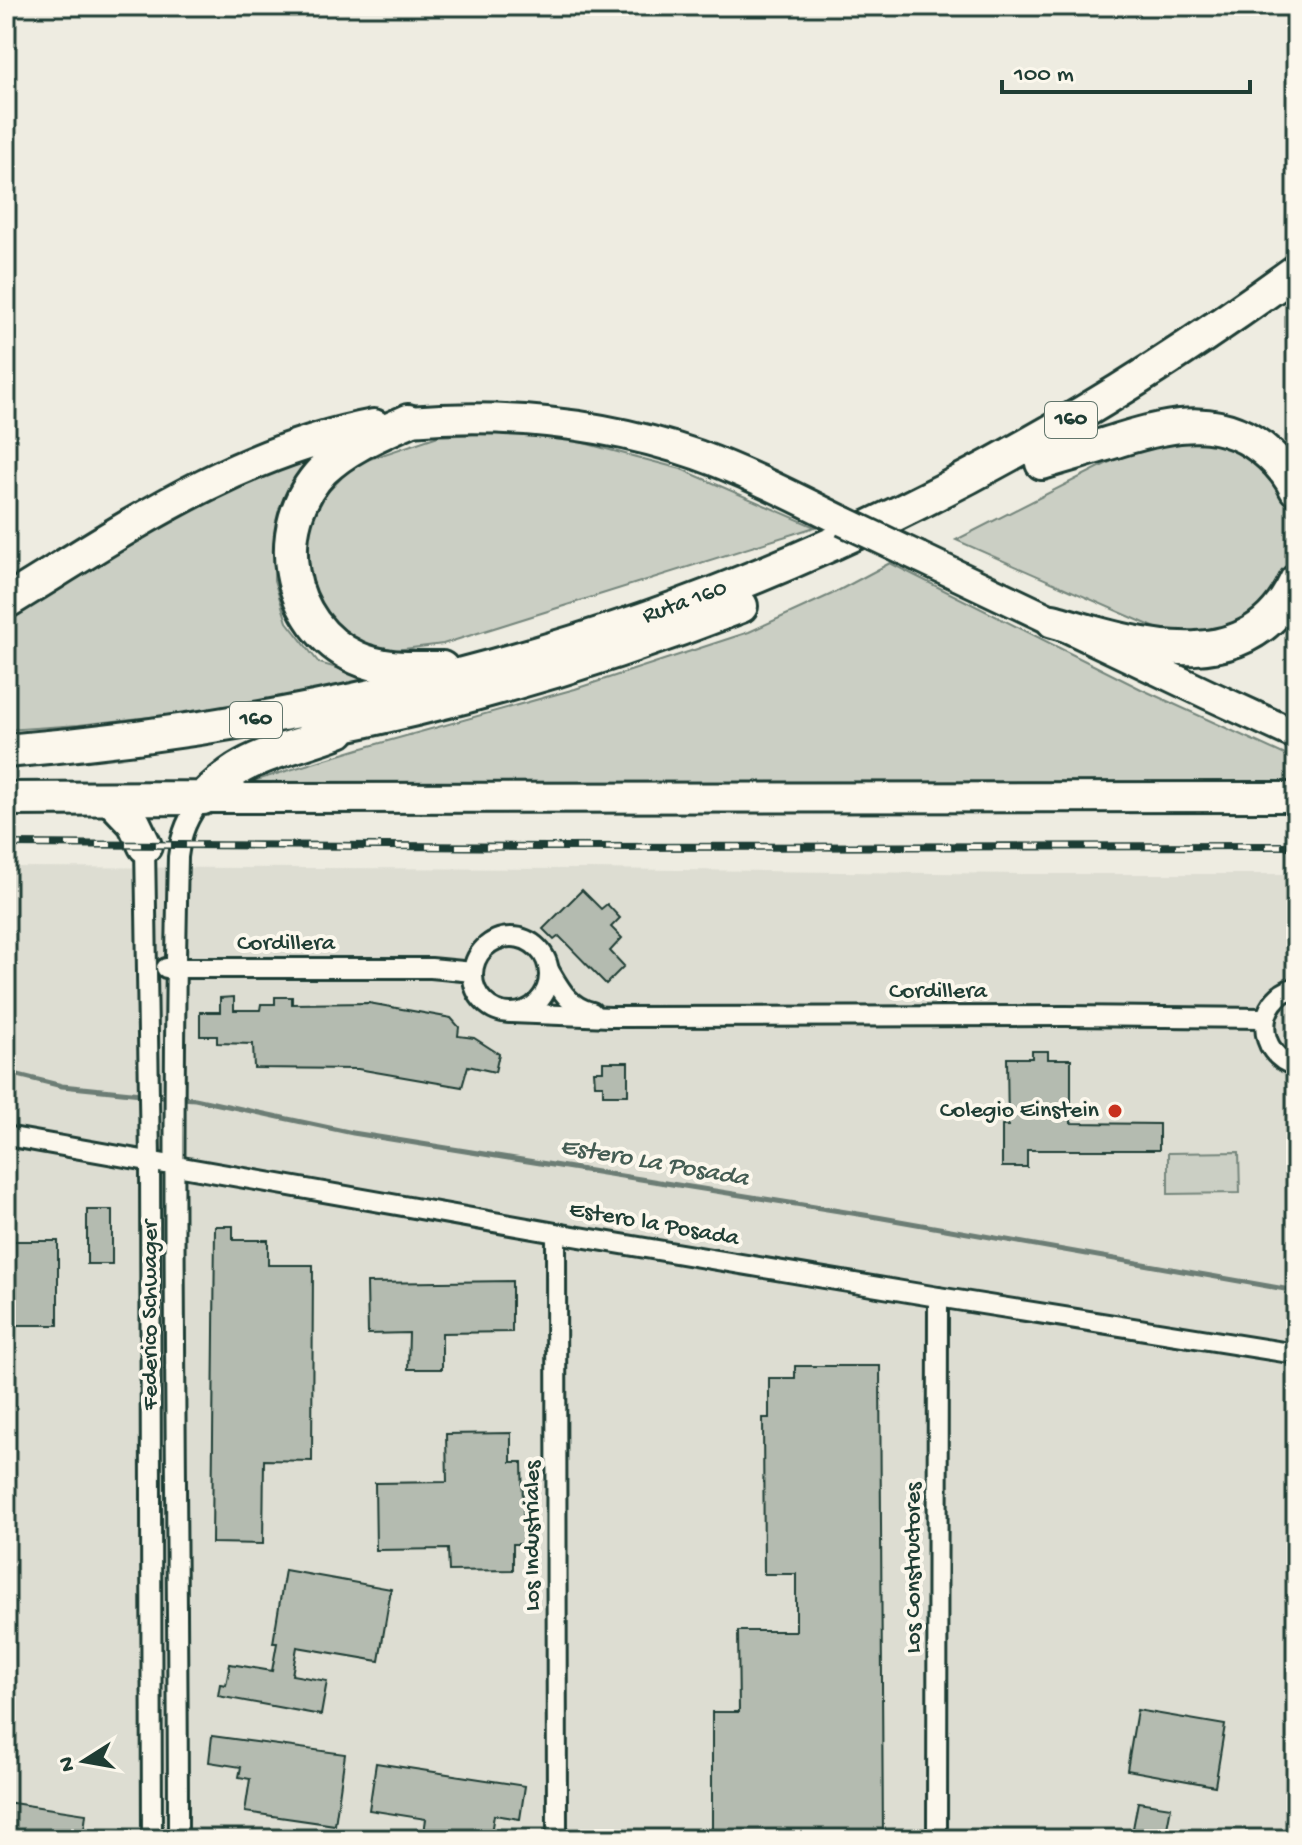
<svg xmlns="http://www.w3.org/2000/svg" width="1302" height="1845" font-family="'Gochi Hand',sans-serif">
<rect width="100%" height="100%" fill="#eeece1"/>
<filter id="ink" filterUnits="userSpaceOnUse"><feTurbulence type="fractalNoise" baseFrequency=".0125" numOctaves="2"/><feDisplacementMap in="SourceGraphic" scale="16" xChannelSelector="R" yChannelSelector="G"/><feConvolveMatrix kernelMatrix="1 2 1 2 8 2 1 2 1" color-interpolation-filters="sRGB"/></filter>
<g filter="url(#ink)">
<polygon fill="#ddddd2" points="6,867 587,869 1026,874 1296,874 1296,1839 6,1839"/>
<g fill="#cbcfc4" stroke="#75867c" stroke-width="2">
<polygon points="539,431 681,469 815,527 443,644 396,650 346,639 328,627 310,585 303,548 317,503 355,464 438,436"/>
<polygon points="1206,431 1283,478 1296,507 1296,556 1293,572 1252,621 1190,637 1158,629 956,540 1149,442"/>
<polygon points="321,448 287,497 275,535 274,580 287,622 319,663 375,679 364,685 238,707 79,725 6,730 6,616 134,536 256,472"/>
<polygon points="890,563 1141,689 1296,760 1296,783 1018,786 240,787 250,782 359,749 575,689 749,632 832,594"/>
<polygon points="1239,1152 1240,1193 1168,1194 1168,1153"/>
</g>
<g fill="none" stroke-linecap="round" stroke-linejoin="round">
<g stroke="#6c7d74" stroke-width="5">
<polyline points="6,1072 62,1086 171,1097"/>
<polyline points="181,1098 195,1099 353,1133 877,1217 1296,1291"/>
</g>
</g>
<g fill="#b4bbb0" stroke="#1f3d34" stroke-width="2">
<polygon points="582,890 601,909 607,904 620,918 611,927 622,938 610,951 624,966 606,984 559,936 554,940 543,929"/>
<polygon points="234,997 234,1010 260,1010 261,1004 275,1004 275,997 292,997 292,1004 369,1003 451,1018 459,1027 458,1036 474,1038 499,1054 495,1072 468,1066 462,1087 358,1069 254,1068 253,1044 217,1043 217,1036 200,1036 200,1012 220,1012 220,998"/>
<polygon points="1032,1051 1048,1051 1048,1059 1071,1059 1071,1123 1159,1124 1159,1150 1027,1150 1027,1167 1002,1167 1002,1126 1008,1126 1007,1058 1032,1058"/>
<polygon points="603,1062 628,1062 628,1095 603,1095 603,1085 595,1085 594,1071 603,1071"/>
<rect x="87" y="1210" width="25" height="54"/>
<polygon points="215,1226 233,1226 233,1240 268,1240 268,1265 313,1265 312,1461 264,1460 263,1544 212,1543"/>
<rect x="6" y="1241" width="52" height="84"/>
<polygon points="512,1281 512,1332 442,1333 442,1369 408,1369 409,1333 368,1334 367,1283"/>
<polygon points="795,1366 880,1366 883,1839 712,1839 712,1712 739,1712 738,1631 796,1631 796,1574 764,1574 763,1418 769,1418 769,1378 795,1378"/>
<polygon points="511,1433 511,1462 522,1462 524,1544 513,1544 513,1570 449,1571 448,1549 376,1550 375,1483 447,1482 446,1434"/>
<polygon points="285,1570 391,1589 379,1661 297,1647 292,1675 327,1681 321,1715 218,1696 220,1684 226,1685 230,1664 272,1671 277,1643 273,1643"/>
<polygon points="1137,1710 1225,1725 1215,1786 1127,1770"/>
<polygon points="212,1736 345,1754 335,1825 245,1812 250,1779 239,1777 241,1767 209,1762"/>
<polygon points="376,1763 525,1786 520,1819 494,1815 490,1839 423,1839 426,1819 369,1810"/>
<polygon points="6,1802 86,1814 83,1839 6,1839"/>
<polygon points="1138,1802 1171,1807 1165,1839 1131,1839"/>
</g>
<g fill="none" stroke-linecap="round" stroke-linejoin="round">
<g stroke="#1f3d34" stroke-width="24">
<g id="minor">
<polyline points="145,846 150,1160 152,1839"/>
<circle cx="511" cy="975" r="38"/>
<polyline points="166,968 431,968 473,972"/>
<path d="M549,970C560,989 569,1007 592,1012"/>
<path d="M1296,987C1255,999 1255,1055 1296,1066"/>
<polyline points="511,1013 610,1017 1065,1016 1265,1018"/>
<polyline points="6,1136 556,1233 938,1297 1296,1354"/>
<polyline points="556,1233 557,1839"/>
<path d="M178,1839C178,1512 170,1184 178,857C181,833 188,816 203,798"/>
<polyline points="937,1839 938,1297"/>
</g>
</g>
<g stroke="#1f3d34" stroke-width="34">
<g id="primary">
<path d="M408,421C506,413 605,423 698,455C748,473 796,498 843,521"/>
<polyline points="919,557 1207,694 1296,735"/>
<polyline points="203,798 1296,797"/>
</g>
</g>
<g stroke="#1f3d34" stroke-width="38">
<g id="motorway">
<path d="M408,421C379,434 347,447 323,470C269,526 285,625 357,658C383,670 413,668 442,668"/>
<path d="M1042,463C1068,455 1094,448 1119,440C1174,423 1224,413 1270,455C1281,465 1290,476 1296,489"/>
<path d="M6,602C124,530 235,452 374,426"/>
<path d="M1053,621C1136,645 1249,683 1296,581"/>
<path d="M314,731C460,703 603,660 741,606"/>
<path d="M6,751C290,727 571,662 832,544C996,470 1151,377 1296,271"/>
<path d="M6,799L203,798C215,786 228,774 243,766C272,750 307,744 339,731"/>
<polyline points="111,799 134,823 145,846"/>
</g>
</g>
<use href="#minor" stroke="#fbf7ec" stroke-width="18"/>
<use href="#primary" stroke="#fbf7ec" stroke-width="28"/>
<use href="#motorway" stroke="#fbf7ec" stroke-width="32"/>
<g stroke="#1f3d34" stroke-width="8">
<polyline id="rail" points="6,844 550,847 1296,846"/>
</g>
<use href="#rail" stroke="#fbf7ec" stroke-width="5" stroke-dasharray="15" stroke-linecap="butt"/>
<g stroke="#1f3d34" stroke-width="34" stroke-linecap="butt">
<polyline id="primary-bridge" points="843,521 919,557"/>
</g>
<use href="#primary-bridge" stroke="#fbf7ec" stroke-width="28"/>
</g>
</g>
<circle fill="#c8321e" stroke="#fbf7ec" stroke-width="3" cx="1115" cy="1111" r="8"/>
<g text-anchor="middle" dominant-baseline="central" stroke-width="8" stroke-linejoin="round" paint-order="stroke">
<g fill="#fbf7ec" stroke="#61756b" stroke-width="2">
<rect x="1045" y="402" width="52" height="36" rx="6"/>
<rect x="230" y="702" width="52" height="36" rx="6"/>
</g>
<g font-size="22" font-weight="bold" fill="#1f3d34">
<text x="1071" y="420">160</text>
<text x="256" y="720">160</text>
</g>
<g font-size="24" fill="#1f3d34" stroke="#fbf7ec">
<text transform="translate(685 603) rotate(-20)">Ruta 160</text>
<text x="286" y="944">Cordillera</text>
<text x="938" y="992">Cordillera</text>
<text transform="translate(654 1225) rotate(10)">Estero la Posada</text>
<text transform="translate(151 1315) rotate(-90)">Federico Schwager</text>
<text transform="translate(533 1536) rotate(-90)">Los Industriales</text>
<text transform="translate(914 1568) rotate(-90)">Los Constructores</text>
</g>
<g font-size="24" fill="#1f3d34" stroke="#fbf7ec" text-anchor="end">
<text x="1099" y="1111">Colegio Einstein</text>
</g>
<g font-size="26" font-style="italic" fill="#455d54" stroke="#fbf7ec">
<text transform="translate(654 1164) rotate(10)">Estero La Posada</text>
</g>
</g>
<rect width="1302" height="1845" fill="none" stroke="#fbf7ec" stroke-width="32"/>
<rect x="16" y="16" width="1270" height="1813" fill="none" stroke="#1f3d34" stroke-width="3" filter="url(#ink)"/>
<g transform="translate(84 1761) rotate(259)" stroke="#fbf7ec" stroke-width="6" paint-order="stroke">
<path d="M0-6L14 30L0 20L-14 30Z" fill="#1f3d34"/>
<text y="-12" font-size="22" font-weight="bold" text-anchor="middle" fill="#1f3d34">N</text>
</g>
<path d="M1002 80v12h248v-12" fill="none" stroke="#1f3d34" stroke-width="4"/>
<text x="1014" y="80" font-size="24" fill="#1f3d34" stroke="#fbf7ec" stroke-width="6" paint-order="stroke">100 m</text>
</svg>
